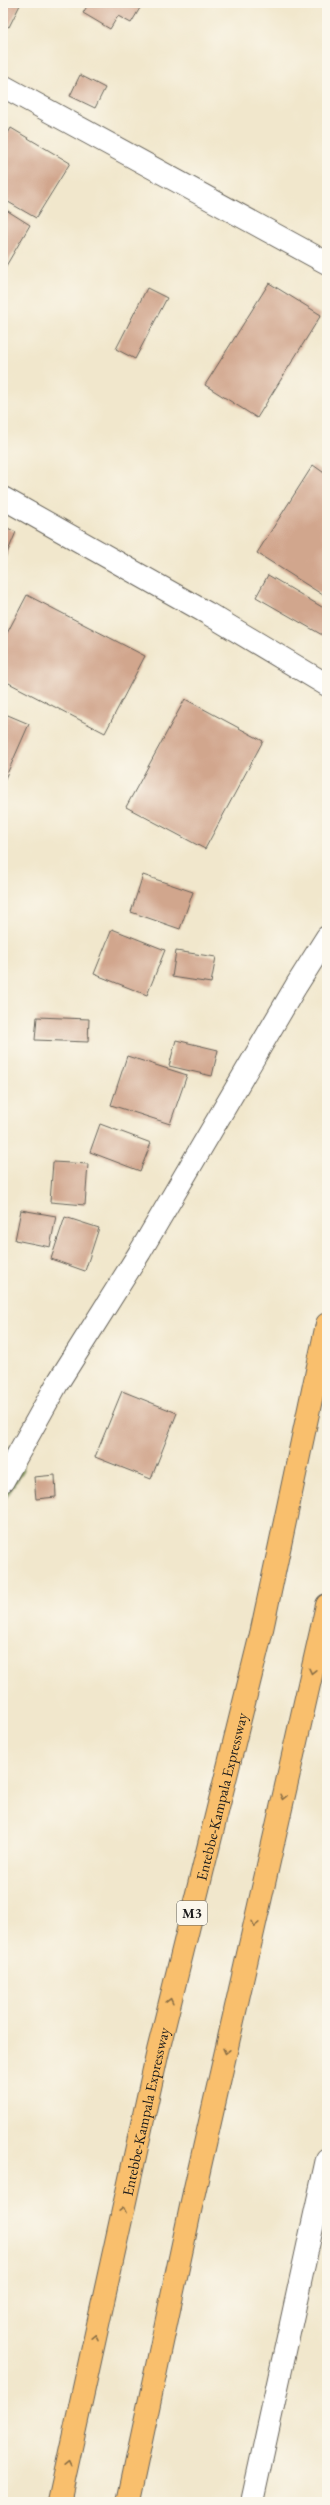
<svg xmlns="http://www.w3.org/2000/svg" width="330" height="2505" font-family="'EB Garamond',serif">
<rect width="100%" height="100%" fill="#fbf7ec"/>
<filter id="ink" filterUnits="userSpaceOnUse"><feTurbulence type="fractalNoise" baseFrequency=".025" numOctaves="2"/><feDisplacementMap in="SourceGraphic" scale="8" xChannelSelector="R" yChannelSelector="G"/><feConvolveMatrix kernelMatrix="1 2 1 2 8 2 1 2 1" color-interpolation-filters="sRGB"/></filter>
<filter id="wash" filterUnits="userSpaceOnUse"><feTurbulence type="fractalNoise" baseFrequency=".012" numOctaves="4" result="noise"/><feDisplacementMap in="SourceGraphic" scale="16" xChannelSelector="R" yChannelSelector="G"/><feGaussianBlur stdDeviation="0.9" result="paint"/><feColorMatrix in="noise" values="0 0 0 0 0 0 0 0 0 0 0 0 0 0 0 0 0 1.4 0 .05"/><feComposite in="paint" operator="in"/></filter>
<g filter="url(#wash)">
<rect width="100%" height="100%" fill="#f1e7cc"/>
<polygon fill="#8cab5e" stroke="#54643d" points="3,1444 12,1449 21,1449 24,1470 3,1503"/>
<g id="blocks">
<g fill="#d1a68d">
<polygon points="3,3 21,3 9,27 3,24"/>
<polygon points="89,3 143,3 131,23 118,16 110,29 83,13"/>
<polygon points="80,75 105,88 95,108 70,96"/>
<polygon points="11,128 70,163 36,218 3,199 3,142"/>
<polygon points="3,208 30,225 3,271"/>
<polygon points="269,283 321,315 257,418 205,385"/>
<polygon points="147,288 167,298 135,359 116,349"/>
<polygon points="313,465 327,475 326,597 257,553"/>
<polygon points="3,526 16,532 3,563"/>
<polygon points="268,575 327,610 327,631 324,636 256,597"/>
<polygon points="27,595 145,656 105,733 3,680 3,641"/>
<polygon points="185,699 263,741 205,849 126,807"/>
<polygon points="3,713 29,724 3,783"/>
<polygon points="143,875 193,892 180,929 131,912"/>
<polygon points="112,929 165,950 147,995 94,974"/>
<polygon points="176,951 216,957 211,983 172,977"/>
<polygon points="37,1017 89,1019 88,1042 35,1040"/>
<polygon points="176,1040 218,1050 212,1076 169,1066"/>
<polygon points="127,1056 187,1075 170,1124 111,1105"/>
<polygon points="100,1124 151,1143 140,1171 90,1152"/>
<polygon points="53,1162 88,1164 85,1205 50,1202"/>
<polygon points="21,1210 56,1216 50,1247 15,1240"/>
<polygon points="65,1217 99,1228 85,1271 51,1259"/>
<polygon points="122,1391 177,1413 151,1479 95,1457"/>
<polygon points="55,1475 56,1497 36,1499 34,1477"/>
</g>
</g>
</g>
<g filter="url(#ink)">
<use href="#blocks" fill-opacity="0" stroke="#67635a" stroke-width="1"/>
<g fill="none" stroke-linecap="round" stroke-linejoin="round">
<g stroke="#67635a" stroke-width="24">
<g id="street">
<polyline points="3,86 327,263"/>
<polyline points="3,498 207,613 327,685"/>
<polyline points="3,1481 57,1384 140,1252 296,986 327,937"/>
<polyline points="252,2502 327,2159"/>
</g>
</g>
<g stroke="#67635a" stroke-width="24">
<g id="highway">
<path id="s1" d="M59,2502L158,2051L261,1634L327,1324"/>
<polyline points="128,2502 193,2197 327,1605"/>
</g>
</g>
<use href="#street" stroke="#fff" stroke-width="22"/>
<use href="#highway" stroke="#f9bf6d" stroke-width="22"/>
</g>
<defs><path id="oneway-chevron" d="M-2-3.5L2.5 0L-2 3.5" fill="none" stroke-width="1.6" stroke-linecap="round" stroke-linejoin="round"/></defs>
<g stroke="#8a6e44">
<use href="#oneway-chevron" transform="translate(312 1671) rotate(103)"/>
<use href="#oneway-chevron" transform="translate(283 1797) rotate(103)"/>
<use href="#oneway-chevron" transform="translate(255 1924) rotate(103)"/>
<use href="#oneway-chevron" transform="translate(170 2001) rotate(-76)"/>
<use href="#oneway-chevron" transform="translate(226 2051) rotate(103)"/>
<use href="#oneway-chevron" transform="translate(123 2210) rotate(-78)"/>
<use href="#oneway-chevron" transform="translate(95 2337) rotate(-78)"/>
<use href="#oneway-chevron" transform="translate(68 2464) rotate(-78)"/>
</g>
</g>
<g text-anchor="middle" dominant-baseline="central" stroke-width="4" stroke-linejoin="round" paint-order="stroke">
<rect fill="#fbf7ec" stroke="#5f5e5a" stroke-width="1" x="177" y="1901" width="30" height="24" rx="3"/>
<g font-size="14" font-weight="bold" fill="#1c1c1c">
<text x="192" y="1913">M3</text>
</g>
<g font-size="15" fill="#1c1c1c" stroke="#fbf7ec">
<text stroke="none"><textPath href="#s1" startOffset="724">Entebbe-Kampala Expressway</textPath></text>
<text stroke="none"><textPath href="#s1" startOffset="400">Entebbe-Kampala Expressway</textPath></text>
</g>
</g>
<rect width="330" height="2505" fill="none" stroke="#fbf7ec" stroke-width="16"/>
</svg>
